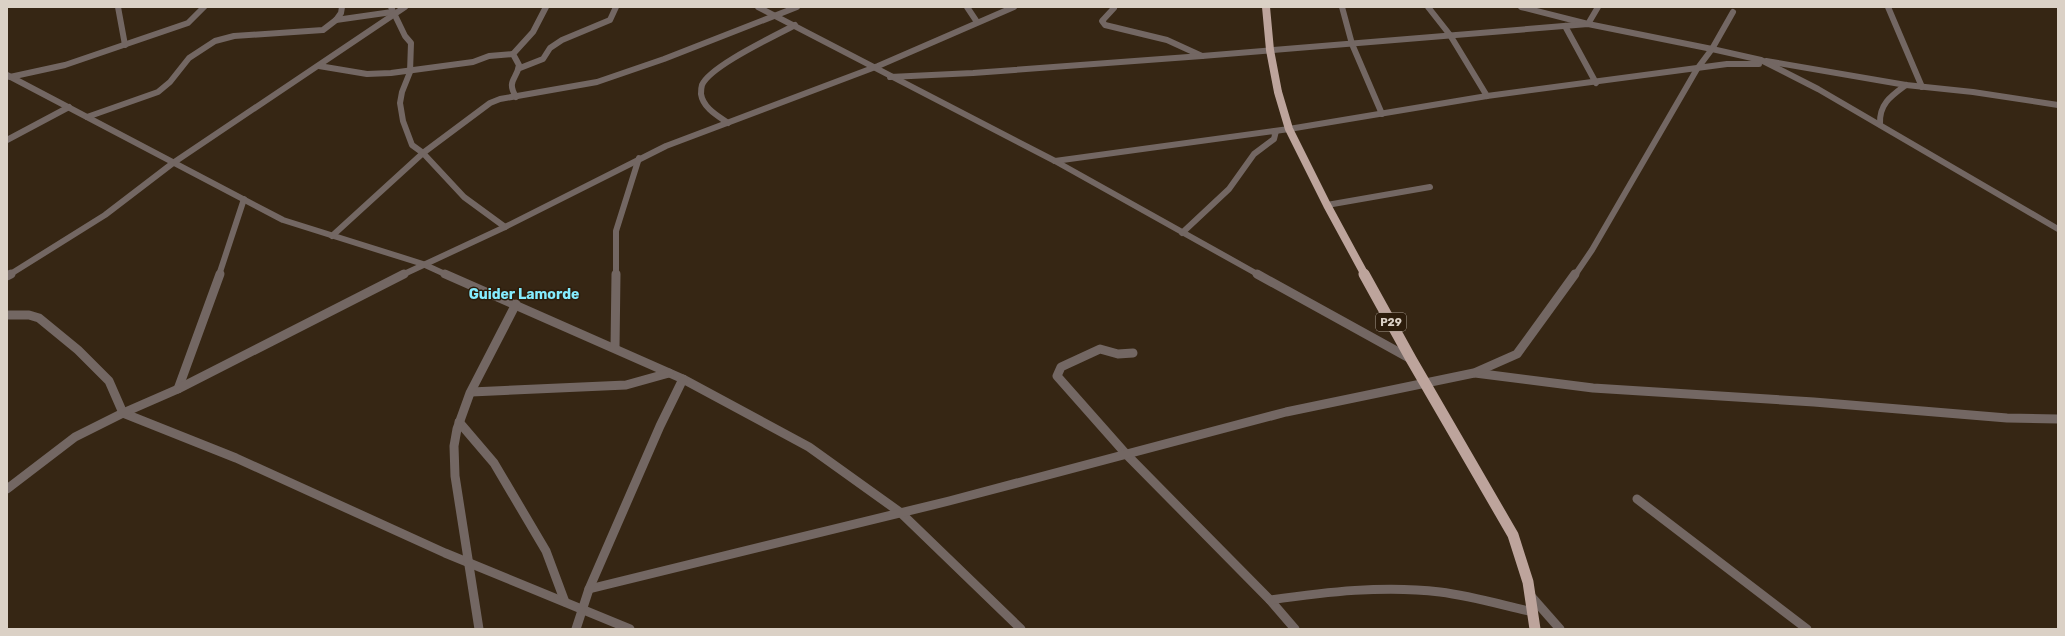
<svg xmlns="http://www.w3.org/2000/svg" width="2065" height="636" font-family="Rubik,sans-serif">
<rect width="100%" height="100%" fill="#362614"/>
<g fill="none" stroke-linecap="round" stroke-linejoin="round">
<g stroke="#736763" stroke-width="6">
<polyline points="118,7 125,45"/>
<polyline points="391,7 405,36 411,43 410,72 402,92 400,103 403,121 412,145 423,153 464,197 505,227"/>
<polyline points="758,7 1055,161 1259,275"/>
<polyline points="967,7 977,22"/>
<polyline points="1342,7 1352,44 1382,114"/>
<polyline points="1428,7 1450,35 1487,96"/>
<polyline points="1521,7 1588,24 1598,7"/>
<polyline points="1888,7 1922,87"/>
<polyline points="1114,8 1102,21 1105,25 1167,40 1202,56"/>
<polyline points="336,20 392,12"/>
<polyline points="1565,26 1596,83"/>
<polyline points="1766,61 1906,85 1973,92 2058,105"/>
<polyline points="319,66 367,74 391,73 473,62 489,56 513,54"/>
<polyline points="520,68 543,59 550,48 562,40 610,20 616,7"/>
<polyline points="7,75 283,220 423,264 447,275"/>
<polyline points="10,77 65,65 188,23 204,7"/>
<polyline points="890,77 973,73 1202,56 1588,24 1712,49 1733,12"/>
<path d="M516,97C506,80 517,80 519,65L513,54L533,32L546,7"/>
<polyline points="87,117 158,92 170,82 189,58 215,41 234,36 323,30 336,20 341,13 342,7"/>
<path d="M728,123C718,116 703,108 701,94C701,92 701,88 702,85C710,66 775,36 795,25"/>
<path d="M1880,124C1879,104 1891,96 1906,85"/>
<polyline points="7,140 69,107"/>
<polyline points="1055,161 1289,129 1487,96 1727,64 1759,64"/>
<polyline points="1327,205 1430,187"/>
<polyline points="1182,233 1229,189 1254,154 1274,139 1276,131"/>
<polyline points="332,236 423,153 490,103 500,99 597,82 664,59 797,7"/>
<polyline points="9,275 105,215 173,163 405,7"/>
<polyline points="219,275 244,199"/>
<polyline points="402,275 505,227 666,146 878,66 1014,7"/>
<polyline points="616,275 616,231 639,158"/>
<polyline points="1575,275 1592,250 1697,69 1712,49 1761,60 1818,89 2058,229"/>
</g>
<g stroke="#736763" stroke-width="9">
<polyline points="445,274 683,379 809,447 901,513 1021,629"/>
<polyline points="1257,274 1411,359"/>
<polyline points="7,276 11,274"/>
<polyline points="7,315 29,315 39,318 78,350 109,381 123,413 236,458 445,553 630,629"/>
<polyline points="615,348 616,274"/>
<polyline points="1133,353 1118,354 1100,349 1061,367 1057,376 1126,454 1270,600 1295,629"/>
<polyline points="1475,373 1593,388 1814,402 2007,418 2058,419"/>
<polyline points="178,389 220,274"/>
<polyline points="471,392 626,385 669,373"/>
<polyline points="459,422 494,463 546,551 565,602"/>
<polyline points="7,489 75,437 123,413 178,389 404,274"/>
<polyline points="1637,499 1807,629"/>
<polyline points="589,589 949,501 1286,412 1474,373 1517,354 1575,274"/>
<polyline points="1530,595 1560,629"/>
<path d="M1270,600C1326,592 1384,585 1440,592C1472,596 1502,605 1533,612"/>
<polyline points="479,629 455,476 454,446 457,429 470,393 516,304"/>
<polyline points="576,629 589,589 660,426 683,379"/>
</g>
<polyline stroke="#bda49c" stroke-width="8" points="1266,7 1270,50 1278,92 1289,129 1327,205 1365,275"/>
<polyline stroke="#bda49c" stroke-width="11" points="1364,274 1411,359 1513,535 1528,582 1535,629"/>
</g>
<g text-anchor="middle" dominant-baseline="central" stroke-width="3" stroke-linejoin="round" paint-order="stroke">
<rect fill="#2c1c0b" stroke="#a69b8e" stroke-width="1" x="1376" y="313" width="30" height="18" rx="3"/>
<g font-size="11" font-weight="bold" fill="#dbd1c6">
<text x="1391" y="322">P29</text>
</g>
<g font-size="14" font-weight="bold" fill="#84ecfe" stroke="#2c1c0b">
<text x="524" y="294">Guider Lamorde</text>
</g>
</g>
<rect width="2065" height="636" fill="none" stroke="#dbd1c6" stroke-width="16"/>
</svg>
